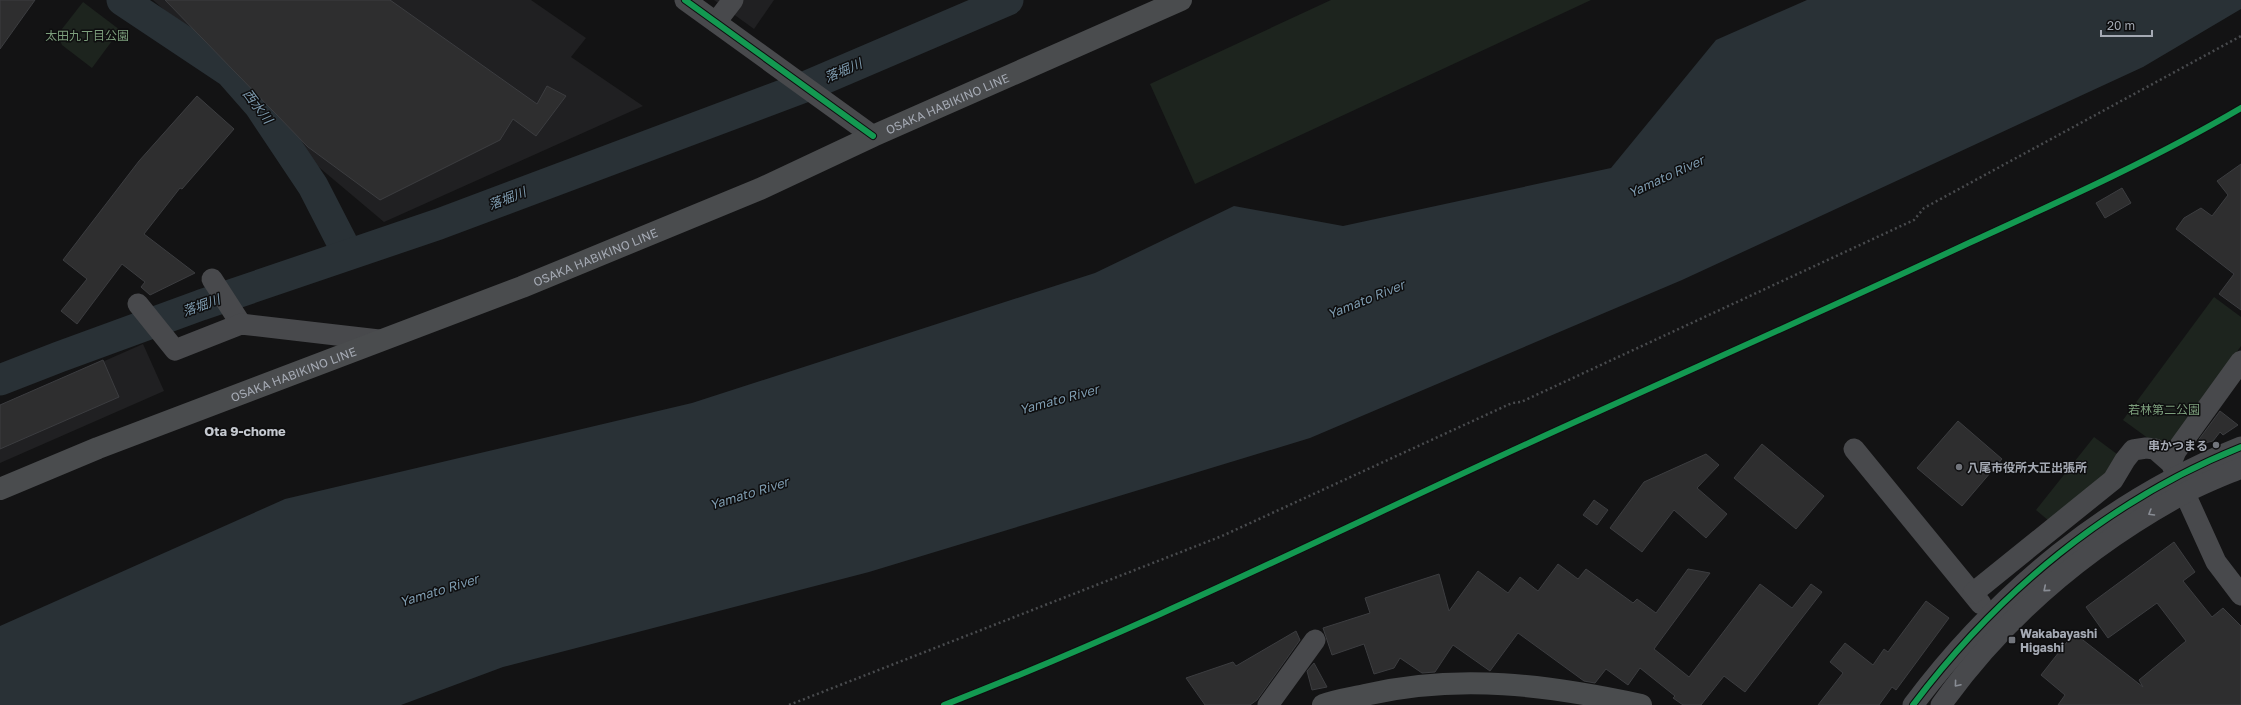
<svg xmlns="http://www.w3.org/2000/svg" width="2241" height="705" font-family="'Golos Text','Noto Sans JP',sans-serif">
<rect width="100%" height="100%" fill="#131314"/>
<g fill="#202022">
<polygon points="153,0 531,0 586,38 571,57 643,106 384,222 308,158 231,70"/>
<polygon points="714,0 774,0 754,29"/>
<polygon points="143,344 164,391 0,463 0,407"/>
</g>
<g fill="#1d241e">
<polygon points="1331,0 1591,0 1195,184 1150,84"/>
<polygon points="83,2 120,30 92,68 62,45 59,38 62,29"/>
<polygon points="2214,297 2241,317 2241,346 2167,452 2123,420"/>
<polygon points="2094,437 2125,460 2055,526 2036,510"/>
</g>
<polygon fill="#293136" points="1807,0 2241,0 2241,9 2143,67 1682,280 1310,438 869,572 503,667 401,705 0,705 0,626 285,499 692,403 1095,273 1234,206 1343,226 1611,168 1716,40"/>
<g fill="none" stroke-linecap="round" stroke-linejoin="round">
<g stroke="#293136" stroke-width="31">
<polyline points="122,0 230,72 259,105 313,186 348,254"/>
<polyline points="0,380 59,357 201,305 439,224 807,86 1008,0"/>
</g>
</g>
<g fill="#2e2e2f" stroke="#3c3d40">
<polygon points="0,0 35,0 0,49"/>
<polygon points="165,0 390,0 537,104 547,86 566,96 536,136 513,119 500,140 380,200 308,147"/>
<polygon points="197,96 234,129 182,189 180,188 144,234 195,273 150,295 141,287 145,282 122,264 77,324 61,311 87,279 63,260 139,161"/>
<polygon points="2241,164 2241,310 2219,294 2234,274 2176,229 2184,218 2201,208 2212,216 2228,195 2217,181"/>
<polygon points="2122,188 2131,203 2105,218 2096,203"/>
<polygon points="103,360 119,397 0,449 0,405"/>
<polygon points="2220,411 2238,425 2223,435 2220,432 2213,441 2201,444 2197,442"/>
<polygon points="1958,421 2002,459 1962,506 1917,468"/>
<polygon points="1762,444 1824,496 1796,529 1734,478"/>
<polygon points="1706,454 1719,465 1697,488 1727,514 1706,538 1674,510 1642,552 1610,528 1644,482"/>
<polygon points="1594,500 1608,510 1597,525 1583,515"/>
<polygon points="2174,542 2195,572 2183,581 2212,617 2223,608 2241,626 2241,705 2058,705 2065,695 2041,675 2074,633 2143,687 2139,680 2186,641 2157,603 2108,638 2086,607"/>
<polygon points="1558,564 1578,579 1586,569 1633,603 1637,599 1656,613 1688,569 1710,573 1654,649 1689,677 1760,584 1792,608 1811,584 1822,592 1745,692 1724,676 1701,705 1683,705 1673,698 1675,696 1640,668 1628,685 1606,669 1595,683 1584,681 1518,633 1490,671 1453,645 1435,672 1422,673 1400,658 1394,668 1374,674 1364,644 1332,655 1323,628 1370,613 1365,598 1439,574 1449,611 1478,571 1508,593 1520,577 1538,591"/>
<polygon points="1926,601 1949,618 1896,690 1892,687 1879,705 1818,705 1843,673 1830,662 1845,643 1873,665 1884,649 1888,652"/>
<polygon points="1296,631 1300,640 1257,700 1250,705 1205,705 1186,678 1233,662 1236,666"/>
<polygon points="1314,663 1327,687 1312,690 1307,671"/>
</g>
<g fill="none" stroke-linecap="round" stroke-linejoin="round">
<g stroke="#494b4e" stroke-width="2.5" stroke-dasharray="2 3" stroke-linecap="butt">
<polyline points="789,705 1222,536 1512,403 1521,402 1914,220 1924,208 2241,36"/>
<path d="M944,705C1163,620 1372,513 1586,417C1714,359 1843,302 1971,242C2063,200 2154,159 2241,108"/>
</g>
<g stroke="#48494c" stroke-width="21">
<polyline points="685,0 873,136"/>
<polyline points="716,22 733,0"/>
<polyline points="212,279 241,324"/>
<polyline points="138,304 175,350 241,324 379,340"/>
<polyline points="1854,449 1981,604"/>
<polyline points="2171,463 2176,451 2241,361"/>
<polyline points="1973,593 2113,480 2125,460 2133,450 2146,448 2155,449 2171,463 2216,562 2241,595"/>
<polyline points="1268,705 1315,640"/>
<path d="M1913,705C1998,592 2109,500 2241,447"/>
<path d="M1941,705C2004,617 2088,546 2183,494C2201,484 2222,476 2241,468"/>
</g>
<g stroke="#4a4c4e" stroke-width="22">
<path id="s1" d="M0,489L98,448L522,287L760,189L873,136L1181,0"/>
<path d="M1323,705C1336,700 1351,698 1365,695C1459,673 1548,685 1641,705"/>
</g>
<g stroke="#0e0e0f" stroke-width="8">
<g id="cycleway">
<polyline points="685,0 873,136"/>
<path d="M944,705C1163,620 1372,513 1586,417C1714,359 1843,302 1971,242C2063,200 2154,159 2241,108"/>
<path d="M1913,705C1998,592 2109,500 2241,447"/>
</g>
</g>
<use href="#cycleway" stroke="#139951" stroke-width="6"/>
</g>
<defs><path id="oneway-chevron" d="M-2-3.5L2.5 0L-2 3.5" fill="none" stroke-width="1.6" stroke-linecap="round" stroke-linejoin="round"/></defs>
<g stroke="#898d95">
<use href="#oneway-chevron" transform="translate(2151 513) rotate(149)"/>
<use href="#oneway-chevron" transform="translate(2046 589) rotate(140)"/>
<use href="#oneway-chevron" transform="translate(1957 684) rotate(130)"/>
</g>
<g fill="#72757c" stroke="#0e0e0f" stroke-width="1.5">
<circle cx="2216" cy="445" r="4"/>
<circle cx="1959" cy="467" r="4"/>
<rect x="2008" y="636" width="8" height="8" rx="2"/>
</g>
<g text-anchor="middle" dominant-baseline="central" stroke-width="3" stroke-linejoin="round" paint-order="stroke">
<g font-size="12" fill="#7c9e7c" stroke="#0e0e0f">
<text x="87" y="35">太田九丁目公園</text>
<text x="2164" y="409">若林第二公園</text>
</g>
<g font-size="12" fill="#a5aab4" stroke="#0e0e0f">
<text stroke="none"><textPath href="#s1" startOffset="1023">OSAKA HABIKINO LINE</textPath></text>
<text stroke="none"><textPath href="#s1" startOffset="639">OSAKA HABIKINO LINE</textPath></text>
<text stroke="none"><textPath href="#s1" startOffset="315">OSAKA HABIKINO LINE</textPath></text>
</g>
<g font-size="12" font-weight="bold" fill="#a5aab4" stroke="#0e0e0f" text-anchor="start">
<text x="2208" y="445" text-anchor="end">串かつまる</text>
<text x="1967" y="467">八尾市役所大正出張所</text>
<text x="2020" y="633">Wakabayashi<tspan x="2020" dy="14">Higashi</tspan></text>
</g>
<g font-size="13" font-style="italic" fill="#7d9aae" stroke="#0e0e0f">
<text transform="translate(843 70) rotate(-23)">落堀川</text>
<text transform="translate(258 106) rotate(53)">西水川</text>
<text transform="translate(1666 176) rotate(-25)">Yamato River</text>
<text transform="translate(507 198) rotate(-21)">落堀川</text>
<text transform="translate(1366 299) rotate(-22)">Yamato River</text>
<text transform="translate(201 305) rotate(-20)">落堀川</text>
<text transform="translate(1059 399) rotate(-15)">Yamato River</text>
<text transform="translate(749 493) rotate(-17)">Yamato River</text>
<text transform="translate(439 590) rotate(-17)">Yamato River</text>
</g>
<g font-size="13" font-weight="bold" fill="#c5c9d0" stroke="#0e0e0f">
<text x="245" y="431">Ota 9-chome</text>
</g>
</g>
<path d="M2101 30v6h51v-6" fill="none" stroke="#a5aab4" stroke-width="2"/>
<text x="2107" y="30" font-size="12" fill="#a5aab4" stroke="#0e0e0f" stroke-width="3" paint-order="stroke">20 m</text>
</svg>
